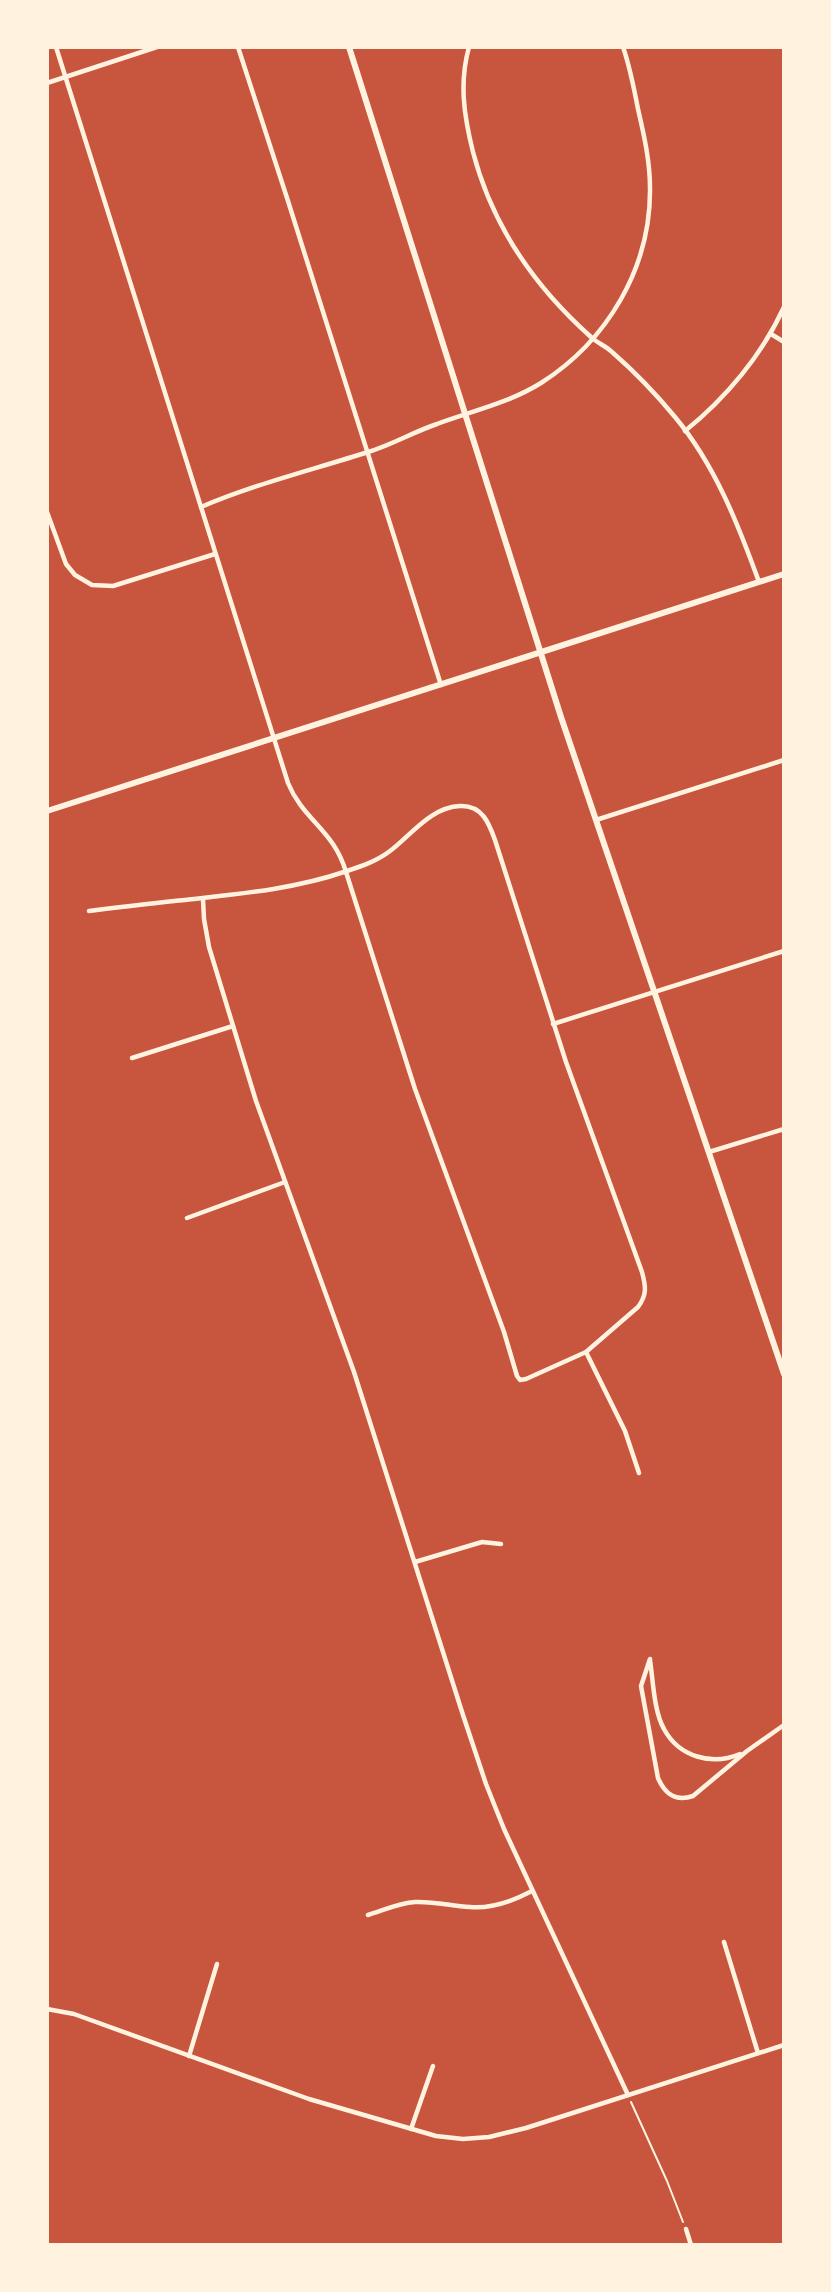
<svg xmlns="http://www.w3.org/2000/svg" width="831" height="2292" font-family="Poppins,sans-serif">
<rect width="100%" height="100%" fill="#c8553d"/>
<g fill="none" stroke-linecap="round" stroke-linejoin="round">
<polyline stroke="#fff3e0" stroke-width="2" points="631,2102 667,2181 683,2222"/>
<g stroke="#fff3e0" stroke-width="4.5">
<path d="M56,47L288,783C303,820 334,830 346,872L415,1089L504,1332L517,1376L520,1380L526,1379L586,1352L638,1307C647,1295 646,1287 642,1272L566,1062L495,840C489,823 482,805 460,806C431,807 411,835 390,851C377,861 362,866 347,871C295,889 239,894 185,900C153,903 121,907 89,911"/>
<polyline points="238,47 288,201 441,685"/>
<path d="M469,47C459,83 464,116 473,152C492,225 535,287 591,337C597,343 606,346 612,352C635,372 656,394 675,417C715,465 738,524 759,582"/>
<polyline points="47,83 157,47"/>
<polyline points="771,334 784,342"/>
<path d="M685,431C726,398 762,355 784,307"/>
<path d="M201,507C255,484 312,470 368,452C392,445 413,432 437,424C472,411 509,403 541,383C607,341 651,268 650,188C650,161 644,135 638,109C634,88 630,67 623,47"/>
<polyline points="47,512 66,564 75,575 92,585 113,586 215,554"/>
<polyline points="596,820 784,760"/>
<polyline points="203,899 204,919 209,947 256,1101 354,1372 463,1715 486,1784 504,1829 628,2095"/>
<polyline points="553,1024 784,951"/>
<polyline points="132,1058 233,1026"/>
<polyline points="709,1152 784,1129"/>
<polyline points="187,1218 285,1182"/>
<polyline points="586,1352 625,1431 639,1473"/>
<polyline points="415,1562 482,1542 501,1544"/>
<path d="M650,1659L641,1686L658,1778C665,1794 675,1802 693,1796L747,1751L784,1725"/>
<path d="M650,1660C653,1680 654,1712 664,1729C679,1757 712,1766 740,1754"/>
<path d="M368,1915C384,1910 399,1903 415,1902C434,1901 451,1906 470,1907C492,1909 513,1901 532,1891"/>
<polyline points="724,1942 758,2053"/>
<polyline points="47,2009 74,2014 309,2099 436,2136 463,2139 489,2137 526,2128 784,2045"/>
<polyline points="189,2056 217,1964"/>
<polyline points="411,2129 433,2066"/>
<polyline points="686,2229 691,2245"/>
</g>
<g stroke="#fff3e0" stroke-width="6">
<polyline points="349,47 561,717 784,1374"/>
<polyline points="47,811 784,574"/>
</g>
</g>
<rect width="831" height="2292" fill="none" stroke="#fff3e0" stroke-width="98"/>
</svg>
